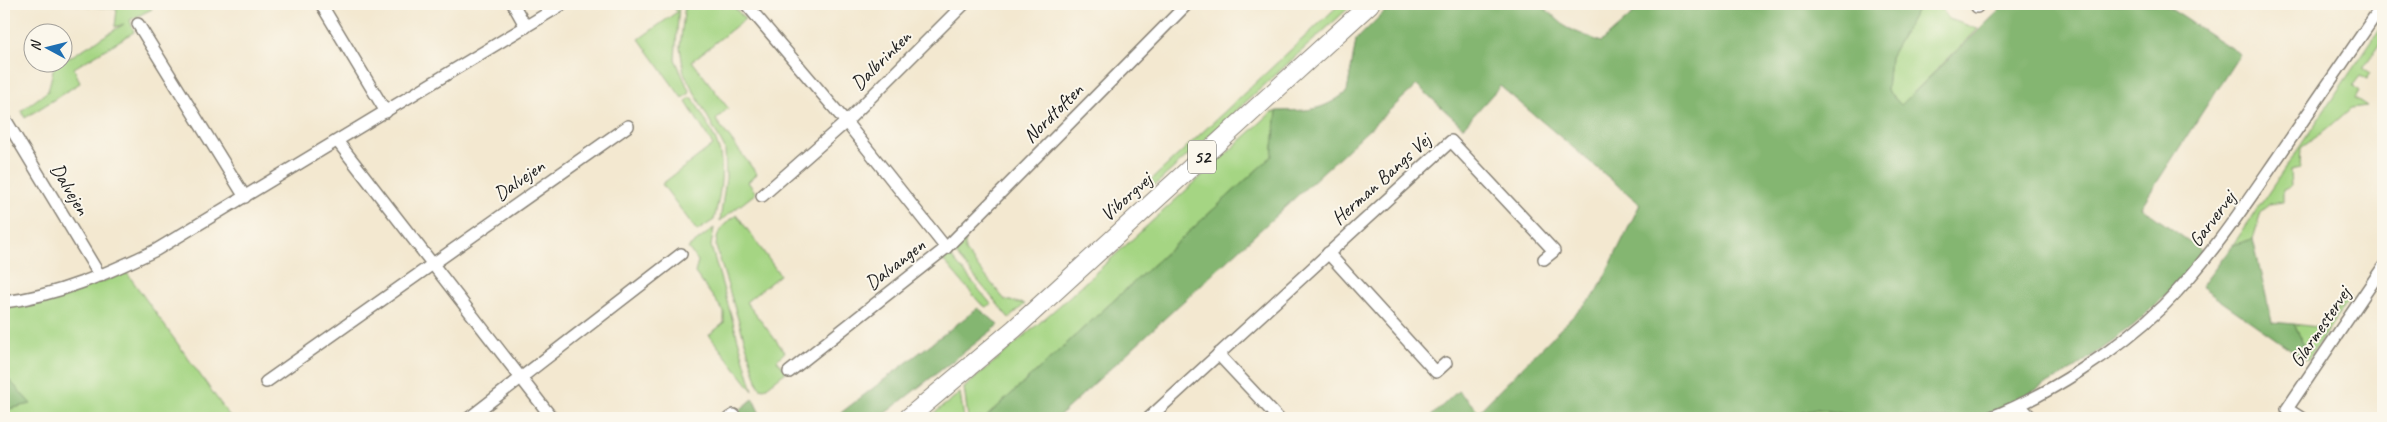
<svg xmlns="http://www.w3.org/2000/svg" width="2387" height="422" font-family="Caveat,sans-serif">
<rect width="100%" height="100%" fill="#fbf7ec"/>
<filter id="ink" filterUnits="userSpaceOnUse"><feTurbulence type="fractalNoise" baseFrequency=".02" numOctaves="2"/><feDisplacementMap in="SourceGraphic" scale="10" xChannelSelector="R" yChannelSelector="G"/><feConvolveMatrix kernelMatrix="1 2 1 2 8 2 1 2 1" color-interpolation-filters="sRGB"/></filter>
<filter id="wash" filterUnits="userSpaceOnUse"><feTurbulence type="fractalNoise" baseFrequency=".0096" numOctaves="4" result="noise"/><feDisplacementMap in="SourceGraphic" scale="20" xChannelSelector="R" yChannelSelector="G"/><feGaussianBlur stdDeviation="1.12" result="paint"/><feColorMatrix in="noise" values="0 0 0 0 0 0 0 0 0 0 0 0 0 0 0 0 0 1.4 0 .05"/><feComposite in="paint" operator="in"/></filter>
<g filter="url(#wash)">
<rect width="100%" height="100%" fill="#f3e8d0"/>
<g fill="#a5d583" stroke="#607850">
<polygon points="71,4 149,4 152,9 130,20 134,32 74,68 80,83 25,118 21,111 48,91 54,67 124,24 115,27 117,9"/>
<polygon points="672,4 679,4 675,59 690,93 682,98 639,39 677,12"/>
<polygon points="685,4 731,4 745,19 692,61 728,108 716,120 757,174 748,182 756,193 720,221 726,178 725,149 684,73 680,47"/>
<polygon points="1340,4 1353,4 1154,186 1150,181"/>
<polygon points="1920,4 1938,4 1949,19 1978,29 1901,105 1887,90 1890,57"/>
<polygon points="2383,24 2383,39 2363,68 2371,73 2367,79 2360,76 2353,85 2359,91 2355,98 2367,106 2351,108 2326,130 2301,148 2300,168 2290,170 2291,187 2283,190 2283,202 2269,204 2261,213 2253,239 2233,245"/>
<path d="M689,98H693C702,116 716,135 720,154C724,176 719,199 714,220L697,231L662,184L713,145L686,102Z"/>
<polygon points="1277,111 1272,156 985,418 968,418 964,388 1059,306 1271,113"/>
<path d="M737,215L780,275L746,302L785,352L777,360L786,372L764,389L760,388L758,384L716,247C717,229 723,225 737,215Z"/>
<polygon points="714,228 711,246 753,391 709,335 724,323 724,312 695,273 698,261 688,248"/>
<polygon points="965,240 965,251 1005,300 1025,304 1009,318 954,252"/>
<polygon points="949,254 991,304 986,307 980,303 945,262 941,261"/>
<polygon points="127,273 231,418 4,418 4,410 30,404 4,374 4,308 59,296"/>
<polygon points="2347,296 2350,297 2308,360 2303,358 2306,349 2294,324 2323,328"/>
<polygon points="960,393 964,418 928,418"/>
<polygon points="1817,409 1853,415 1854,418 1780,418"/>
</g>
<g fill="#84b671" stroke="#506946">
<path d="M1392,4H1540L1567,28L1601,42L1644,4H1920L1890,57L1887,90L1901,105L2006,4H2163L2240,54L2141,207L2204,252L2167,294L2134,325L2075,368L2016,401L1980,418H1854L1853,415L1817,409L1780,418H1429L1458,391L1479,411L1597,292L1640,204L1500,86L1463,127L1417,85L1057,418H985L1272,156L1277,111C1310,110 1320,112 1347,92L1356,40Z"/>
<polygon points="2253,239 2272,322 2294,324 2306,349 2303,358 2201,287 2233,245"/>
<polygon points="978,308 999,325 879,418 834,418"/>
<polygon points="4,374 31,404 4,410"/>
<polygon points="753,399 762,418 742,418 737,412"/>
</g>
</g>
<g filter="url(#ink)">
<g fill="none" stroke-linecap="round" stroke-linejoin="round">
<g stroke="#888276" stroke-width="14">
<g id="street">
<polyline points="321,4 386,112"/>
<polyline points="513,4 526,27"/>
<polyline points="746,4 846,122 946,248"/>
<polyline points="1977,4 1977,7"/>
<polyline points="138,24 245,197"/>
<polyline points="7,122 100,276"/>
<polyline points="338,142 552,418"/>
<polyline points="762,196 846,122 964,4"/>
<polyline points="1328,253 1436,372 1446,363"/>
<path d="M4,302C57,296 108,273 156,250L563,4"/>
<polyline points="1218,354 1278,418"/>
<polyline points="789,372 946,248 1187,4"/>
<polyline points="266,382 628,126"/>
<polyline points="2020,406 2032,418"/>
<polyline points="469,418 681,254"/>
<polyline points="729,418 734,415"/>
<polyline points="1149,418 1451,141 1554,251 1544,259"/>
<path d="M1989,418C2047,396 2118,350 2163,306C2207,262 2241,211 2276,160C2312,108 2347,56 2383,4"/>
<polyline points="2301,418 2287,409 2383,267"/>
</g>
</g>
<g stroke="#888276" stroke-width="20">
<polyline id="primary" points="908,418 1014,329 1370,4"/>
</g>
<use href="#street" stroke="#fff" stroke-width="11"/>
<use href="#primary" stroke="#fff" stroke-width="18"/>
</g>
</g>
<g text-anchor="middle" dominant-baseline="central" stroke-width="4" stroke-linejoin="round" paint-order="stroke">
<rect fill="#fbf7ec" stroke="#5f5e5a" stroke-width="1" x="1188" y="140.5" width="28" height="33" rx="4"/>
<g font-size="19" font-weight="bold" fill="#1c1c1c">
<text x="1202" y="157">52</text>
</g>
<g font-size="20" fill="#1c1c1c" stroke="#fbf7ec">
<text transform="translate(881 60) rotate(-45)">Dalbrinken</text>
<text transform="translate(1053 113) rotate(-45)">Nordtoften</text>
<text transform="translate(1381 179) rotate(-42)">Herman Bangs Vej</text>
<text transform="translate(519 180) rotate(-35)">Dalvejen</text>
<text transform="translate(70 189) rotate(59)">Dalvejen</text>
<text transform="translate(1126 197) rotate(-42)">Viborgvej</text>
<text transform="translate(2212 219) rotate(-53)">Garvervej</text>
<text transform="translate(895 264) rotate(-38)">Dalvangen</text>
<text transform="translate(2320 327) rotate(-56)">Glarmestervej</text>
</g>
</g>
<rect width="2387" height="422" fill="none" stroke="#fbf7ec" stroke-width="20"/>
<g transform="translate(48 48) rotate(277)"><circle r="24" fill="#fbf7ec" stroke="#a29f99"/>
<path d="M0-4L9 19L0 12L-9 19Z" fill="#1f6fb2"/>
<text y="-8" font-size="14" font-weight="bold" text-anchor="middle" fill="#1c1c1c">N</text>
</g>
</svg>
